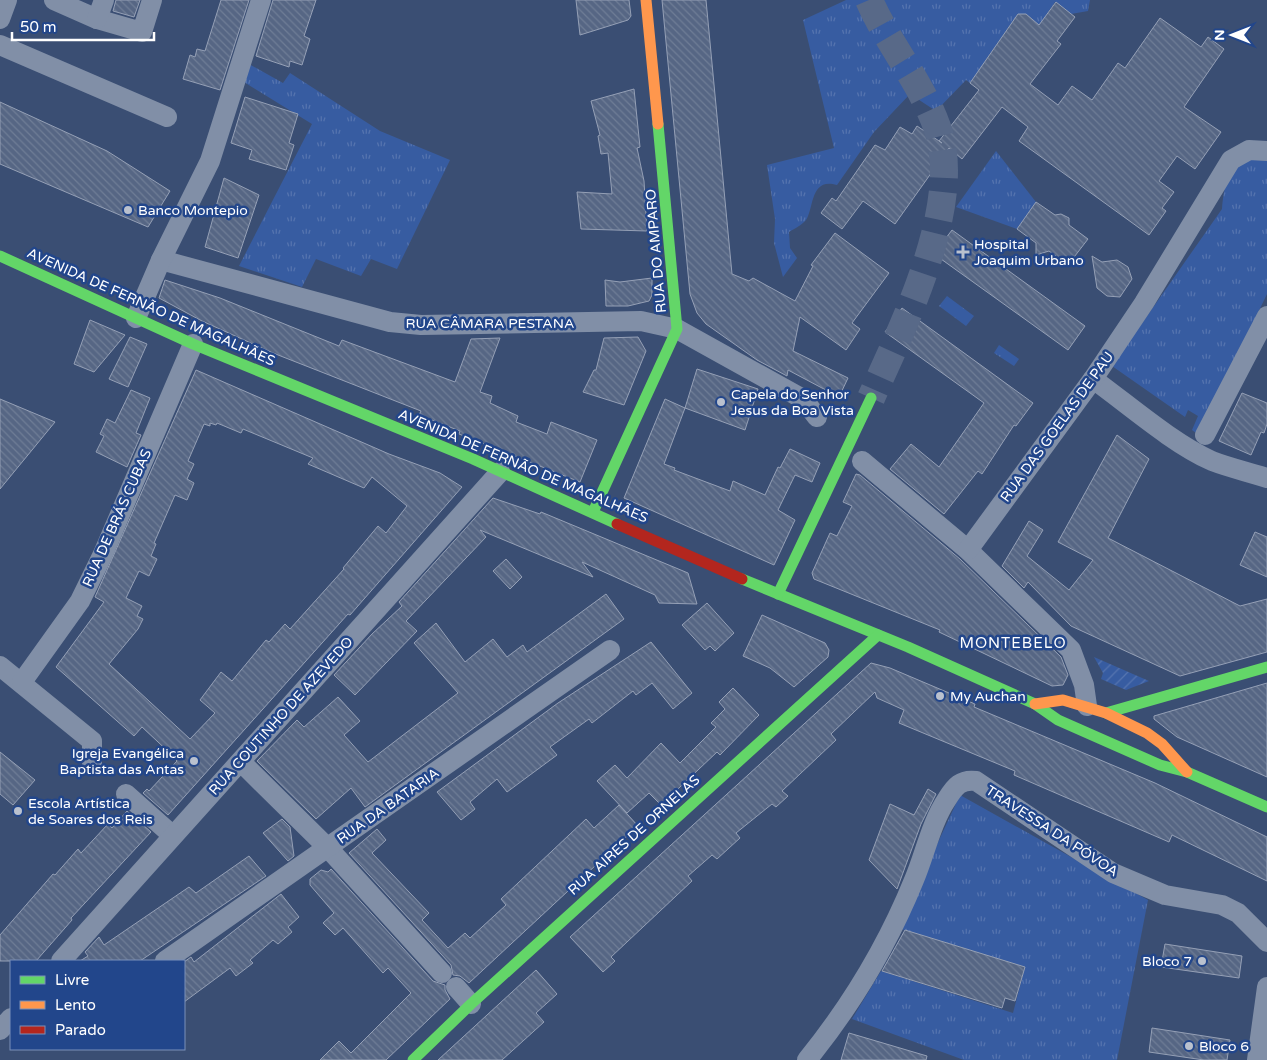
<svg xmlns="http://www.w3.org/2000/svg" width="1267" height="1060" font-family="'Varela Round',sans-serif">
<defs>
<pattern id="grass-tufts" width="24" height="20" patternUnits="userSpaceOnUse" patternTransform="scale(1.25)"><rect width="24" height="20" fill="#375ca1"/><path d="M3 7l-1-3M5 7V3M7 7l1-3M15 17l-1-3M17 17v-4M19 17l1-3" fill="none" stroke="#5574af"/></pattern>
<pattern id="garden-furrows" width="10" height="10" patternUnits="userSpaceOnUse" patternTransform="scale(1.25)"><rect width="10" height="10" fill="#375ca1"/><path d="M-1 1l2-2M0 10L10 0M9 11l2-2" fill="none" stroke="#5574af"/></pattern>
<pattern id="building-back-hatch" width="6" height="6" patternUnits="userSpaceOnUse" patternTransform="scale(1.25)"><rect width="6" height="6" fill="#566684"/><path d="M-1 5l2 2M0 0l6 6M5-1l2 2" fill="none" stroke="#6f7d96"/></pattern>
</defs>
<rect width="100%" height="100%" fill="#3a4e73"/>
<g fill="url(#grass-tufts)">
<path d="M846,0H1090L1088,11L1071,14L1055,2L1047,14L1062,26L1054,38L1026,14H1018L970,83L966,80L936,111L910,94L874,132L837,185C810,177 814,208 806,220C802,225 794,229 789,232L790,248L797,258L783,277L774,243L775,219L767,165L834,148L803,20Z"/>
<polygon points="249,64 283,83 290,73 380,131 450,160 397,269 371,259 361,276 316,259 302,287 239,266 312,124 239,79"/>
<polygon points="996,151 1036,202 1017,229 956,207"/>
<path d="M1246,158H1267V294L1199,435L1192,430L1198,416L1188,410L1185,417L1112,366L1222,209C1224,186 1227,172 1246,158Z"/>
<polygon points="947,296 974,316 966,326 939,306"/>
<polygon points="999,345 1019,359 1014,366 994,353"/>
<polygon points="960,795 1148,900 1117,1060 964,1060 852,1019 881,971 1013,1013 1025,967 898,928"/>
</g>
<polygon fill="url(#garden-furrows)" points="1094,657 1149,681 1126,690 1101,679 1103,673"/>
<g fill="url(#building-back-hatch)" stroke="#95a0b6" fill-rule="evenodd">
<polygon points="116,0 140,0 134,17 113,11"/>
<polygon points="221,0 249,0 220,90 183,79 190,55 195,57 197,49 205,51"/>
<polygon points="273,0 316,0 304,36 310,39 302,65 290,61 289,67 256,56"/>
<polygon points="576,0 629,0 631,16 628,20 580,35"/>
<polygon points="662,0 706,0 732,274 749,281 753,278 795,301 813,266 811,265 835,233 889,273 852,323 860,329 846,350 800,317 793,351 848,378 839,397 788,370 787,376 757,360 706,324 697,313 690,294"/>
<polygon points="1056,2 1075,17 1057,41 1061,44 1030,84 1058,105 1072,86 1092,100 1118,63 1125,68 1160,18 1201,47 1208,37 1224,49 1184,107 1221,132 1195,169 1177,156 1159,181 1174,192 1162,208 1166,211 1149,235 1019,141 1028,127 1002,107 962,159 949,148 895,224 863,201 842,229 821,213 832,198 836,201 875,145 885,150 900,127 912,134 917,126 942,143 939,141 979,90 970,83 1018,14 1026,14 1039,25"/>
<polygon points="634,89 640,147 637,148 644,181 647,231 581,229 577,192 612,194 608,153 601,154 598,136 600,135 591,101"/>
<polygon points="245,97 298,114 289,143 294,145 286,170 249,159 252,150 231,143"/>
<polygon points="0,102 107,151 170,191 148,227 0,164"/>
<polygon points="224,178 259,195 238,258 205,247"/>
<polygon points="1036,202 1055,215 1061,214 1069,218 1069,225 1088,239 1068,265 1049,251 1036,255 1036,243 1017,229"/>
<polygon points="952,230 1085,326 1068,350 934,254"/>
<polygon points="1092,256 1102,262 1117,260 1128,267 1132,279 1120,297 1107,296 1097,288"/>
<polygon points="652,278 652,295 649,301 628,306 606,306 605,280 620,282"/>
<polygon points="165,280 220,298 339,346 342,340 455,382 471,339 500,338 480,392 492,396 490,403 518,416 516,422 547,434 551,422 597,440 580,482 459,434 460,431 419,415 421,411 273,353 202,321 159,298"/>
<polygon points="902,308 1033,403 1016,426 1014,425 982,474 978,471 944,514 890,469 911,444 939,467 984,403 885,332"/>
<polygon points="90,320 125,335 94,372 74,364"/>
<polygon points="130,337 147,344 128,387 109,379"/>
<polygon points="638,337 646,351 624,405 583,392 594,370 596,370 604,338"/>
<polygon points="697,369 758,389 745,430 685,408"/>
<path d="M196,370L389,454L440,473L462,487L350,615L348,614L168,815L143,793L147,789L149,791L177,761L173,756L142,727L134,736L56,667L104,602L95,597ZM210,423L216,425L217,423L241,433L243,429L313,458L308,464L364,488L372,477L407,506L386,533L378,526L343,568L344,569L290,629L285,624L269,642L266,640L232,681L221,672L200,700L215,713L190,739L109,664L138,629L143,619L137,616L142,606L126,598L139,571L149,576L157,559L151,556L156,544L154,543L175,495L187,500L194,483L187,479L194,464L188,461L204,424L210,426Z"/>
<polygon points="131,390 150,398 136,433 141,435 127,467 96,452 104,436 100,434 107,419 115,423"/>
<polygon points="1242,393 1267,403 1267,424 1264,433 1261,432 1251,455 1219,441"/>
<polygon points="0,399 55,422 0,489"/>
<polygon points="665,399 685,408 664,464 675,468 674,470 730,491 733,481 765,495 778,467 780,468 790,449 820,463 812,482 795,475 778,510 795,520 774,565 624,498"/>
<polygon points="1117,435 1149,459 1108,538 1240,606 1267,599 1267,652 1180,676 1071,626 1028,582 1024,588 1002,566 1029,521 1043,530 1027,556 1069,590 1093,560 1058,542"/>
<polygon points="856,474 860,475 960,559 1061,657 1068,675 1063,685 1052,686 939,632 940,630 814,579 812,573 830,533 837,536 852,506 843,502"/>
<polygon points="493,498 540,514 541,512 688,573 697,604 659,603 655,595 582,562 593,577 480,530 486,537 406,621 417,631 355,695 334,675 372,634 402,606 399,602"/>
<polygon points="1255,532 1267,537 1267,577 1240,565"/>
<polygon points="506,559 522,577 510,589 493,571"/>
<polygon points="606,594 624,619 365,807 351,788 316,819 257,761 297,720 304,727 338,697 360,721 344,735 368,762 458,693 414,643 436,623 465,662 493,639 507,657 523,645 527,652"/>
<polygon points="707,603 734,633 715,651 710,646 705,650 682,625"/>
<polygon points="762,615 825,643 829,650 828,657 794,687 770,668 743,656"/>
<polygon points="651,642 692,693 673,709 652,683 636,695 633,691 592,723 589,719 550,747 557,755 507,792 497,779 470,802 475,809 461,820 437,792 558,703"/>
<polygon points="871,663 890,668 975,704 974,707 1155,783 1267,837 1267,881 1172,835 1169,842 1014,775 1015,771 899,723 904,710 877,698 875,692 831,734 836,740 782,791 788,796 776,807 772,804 736,833 740,838 717,859 712,855 688,876 692,881 611,957 615,961 603,972 570,937"/>
<polygon points="1267,683 1267,777 1177,737 1154,719 1154,716"/>
<polygon points="733,688 759,715 720,755 717,752 661,805 649,793 627,813 597,781 615,765 627,778 661,743 680,763 716,727 711,723 725,709 719,702"/>
<polygon points="0,752 35,780 13,805 0,794"/>
<polygon points="928,789 936,794 921,824 897,889 869,860 890,804 914,815"/>
<polygon points="619,805 638,826 469,983 460,976 453,975 451,965 349,853 377,829 386,840 372,853 429,913 422,920 448,948 465,933 470,938 506,905 501,899 586,819 594,828"/>
<polygon points="127,811 151,832 71,918 72,920 36,961 0,961 0,935 53,874 55,875 78,849 81,853 108,824 112,828"/>
<polygon points="282,819 290,827 294,856 288,861 263,833"/>
<polygon points="249,856 266,876 140,961 80,961 88,956 85,952 99,937 104,945 189,887 196,893"/>
<polygon points="331,869 433,981 445,985 445,990 450,999 386,1060 320,1060 339,1041 351,1053 411,993 388,968 383,973 343,928 335,935 323,923 334,913 310,885 310,879 321,870 328,872"/>
<polygon points="281,894 299,917 288,927 292,932 278,944 273,940 250,960 253,963 236,976 230,968 184,1002 184,962 191,957 194,962"/>
<polygon points="905,930 1025,967 1015,1001 1005,998 1002,1008 882,971"/>
<polygon points="1165,944 1242,956 1239,978 1161,967"/>
<polygon points="536,970 557,994 536,1013 544,1022 502,1060 438,1060"/>
<polygon points="1152,1028 1230,1040 1227,1060 1204,1060 1149,1052"/>
<polygon points="849,1033 927,1056 926,1060 841,1060"/>
</g>
<g fill="none" stroke-linecap="round" stroke-linejoin="round">
<path stroke="#586988" stroke-width="28" stroke-dasharray="28 14" stroke-linecap="butt" d="M869,0C888,44 921,82 937,127C965,203 902,328 871,398"/>
<g stroke="#818fa7" stroke-width="20">
<polyline points="54,0 97,19 142,32 152,0"/>
<polyline points="0,19 7,0"/>
<polyline points="97,19 104,0"/>
<polyline points="0,45 167,117"/>
<polyline points="161,260 390,322 421,325 641,321 677,329 803,399 817,417"/>
<polyline points="136,318 161,260 210,161 261,0"/>
<path d="M1093,379C1129,405 1172,443 1212,461C1230,468 1249,472 1267,478"/>
<polyline points="1205,435 1267,316"/>
<polyline points="862,461 968,550 1071,650 1084,685 1087,706"/>
<polyline points="968,550 1093,379 1144,303 1231,160 1249,150 1267,151"/>
<polyline points="0,666 92,741 92,763"/>
<polyline points="22,682 80,601 103,554 193,344"/>
<polyline points="241,762 328,848 442,973"/>
<polyline points="126,794 172,835"/>
<polyline points="61,961 500,472"/>
<polyline points="165,961 610,650"/>
<polyline points="456,987 471,1004"/>
<polyline points="0,1030 11,1018"/>
<path d="M807,1060C850,1007 888,944 914,880C925,854 931,823 947,799C955,786 961,779 976,781L1113,873L1165,895L1222,905L1238,913L1267,942"/>
<polyline points="1257,1060 1267,987"/>
</g>
<g stroke="#63d668" stroke-width="11">
<polyline points="0,256 193,344 473,459 617,524"/>
<polyline points="593,512 677,329 658,124"/>
<polyline points="742,579 908,647 1035,704 1058,720 1160,765 1187,772 1267,807"/>
<polyline points="778,594 871,398"/>
<polyline points="1106,713 1267,667"/>
<polyline points="413,1060 471,1004 878,635"/>
</g>
<g stroke="#ff974d" stroke-width="11">
<polyline points="646,0 658,124"/>
<polyline points="1035,704 1063,700 1106,713 1147,733 1162,744 1187,772"/>
</g>
<polyline stroke="#b3261e" stroke-width="11" points="617,524 742,579"/>
</g>
<g fill="#bac1ce" stroke="#22468b" stroke-width="2">
<circle cx="128" cy="210" r="5"/>
<path d="M960.5 244.5h5v5h5v5h-5v5h-5v-5h-5v-5h5z"/>
<circle cx="721" cy="402" r="5"/>
<circle cx="940" cy="696" r="5"/>
<circle cx="194" cy="761" r="5"/>
<circle cx="18" cy="811" r="5"/>
<circle cx="1202" cy="961" r="5"/>
<circle cx="1189" cy="1046" r="5"/>
</g>
<g text-anchor="middle" dominant-baseline="central" stroke-width="5" stroke-linejoin="round" paint-order="stroke">
<g font-size="14" fill="#fff" stroke="#22468b" text-anchor="start">
<text x="138" y="210">Banco Montepio</text>
<text x="974" y="244">Hospital<tspan x="974" dy="16">Joaquim Urbano</tspan></text>
<text x="731" y="394">Capela do Senhor<tspan x="731" dy="16">Jesus da Boa Vista</tspan></text>
<text x="950" y="696">My Auchan</text>
<text x="184" y="753" text-anchor="end">Igreja Evangélica<tspan x="184" dy="16">Baptista das Antas</tspan></text>
<text x="28" y="803">Escola Artística<tspan x="28" dy="16">de Soares dos Reis</tspan></text>
<text x="1192" y="961" text-anchor="end">Bloco 7</text>
<text x="1199" y="1046">Bloco 6</text>
</g>
<g font-size="14" fill="#fff" stroke="#22468b">
<text transform="translate(656 251) rotate(-95)">RUA DO AMPARO</text>
<text transform="translate(151 307) rotate(24)">AVENIDA DE FERNÃO DE MAGALHÃES</text>
<text x="490" y="323">RUA CÂMARA PESTANA</text>
<text transform="translate(1057 427) rotate(-54)">RUA DAS GOELAS DE PAU</text>
<text transform="translate(523 466) rotate(23)">AVENIDA DE FERNÃO DE MAGALHÃES</text>
<text transform="translate(117 518) rotate(-66)">RUA DE BRÁS CUBAS</text>
<text transform="translate(281 716) rotate(-48)">RUA COUTINHO DE AZEVEDO</text>
<text transform="translate(388 806) rotate(-35)">RUA DA BATARIA</text>
<text transform="translate(1052 831) rotate(33)">TRAVESSA DA PÓVOA</text>
<text transform="translate(634 835) rotate(-42)">RUA AIRES DE ORNELAS</text>
</g>
<g font-size="15" letter-spacing="1" fill="#fff" stroke="#22468b">
<text x="1013" y="643">MONTEBELO</text>
</g>
</g>
<rect x="10" y="960" width="175" height="90" fill="#22468b" stroke="#7a90b9"/>
<rect x="20" y="976" width="25" height="8" fill="#63d668" stroke="#7a90b9"/>
<text x="55" y="985" font-size="15" fill="#ffffff">Livre</text>
<rect x="20" y="1001" width="25" height="8" fill="#ff974d" stroke="#7a90b9"/>
<text x="55" y="1010" font-size="15" fill="#ffffff">Lento</text>
<rect x="20" y="1026" width="25" height="8" fill="#b3261e" stroke="#7a90b9"/>
<text x="55" y="1035" font-size="15" fill="#ffffff">Parado</text>
<g transform="translate(1232 35) rotate(270)" stroke="#22468b" stroke-width="4" paint-order="stroke">
<path d="M0-4L9 19L0 12L-9 19Z" fill="#ffffff"/>
<text y="-8" font-size="14" font-weight="bold" text-anchor="middle" fill="#ffffff">N</text>
</g>
<path d="M12 32v8h142v-8" fill="none" stroke="#ffffff" stroke-width="2.5"/>
<text x="20" y="32" font-size="15" fill="#ffffff" stroke="#22468b" stroke-width="4" paint-order="stroke">50 m</text>
</svg>
